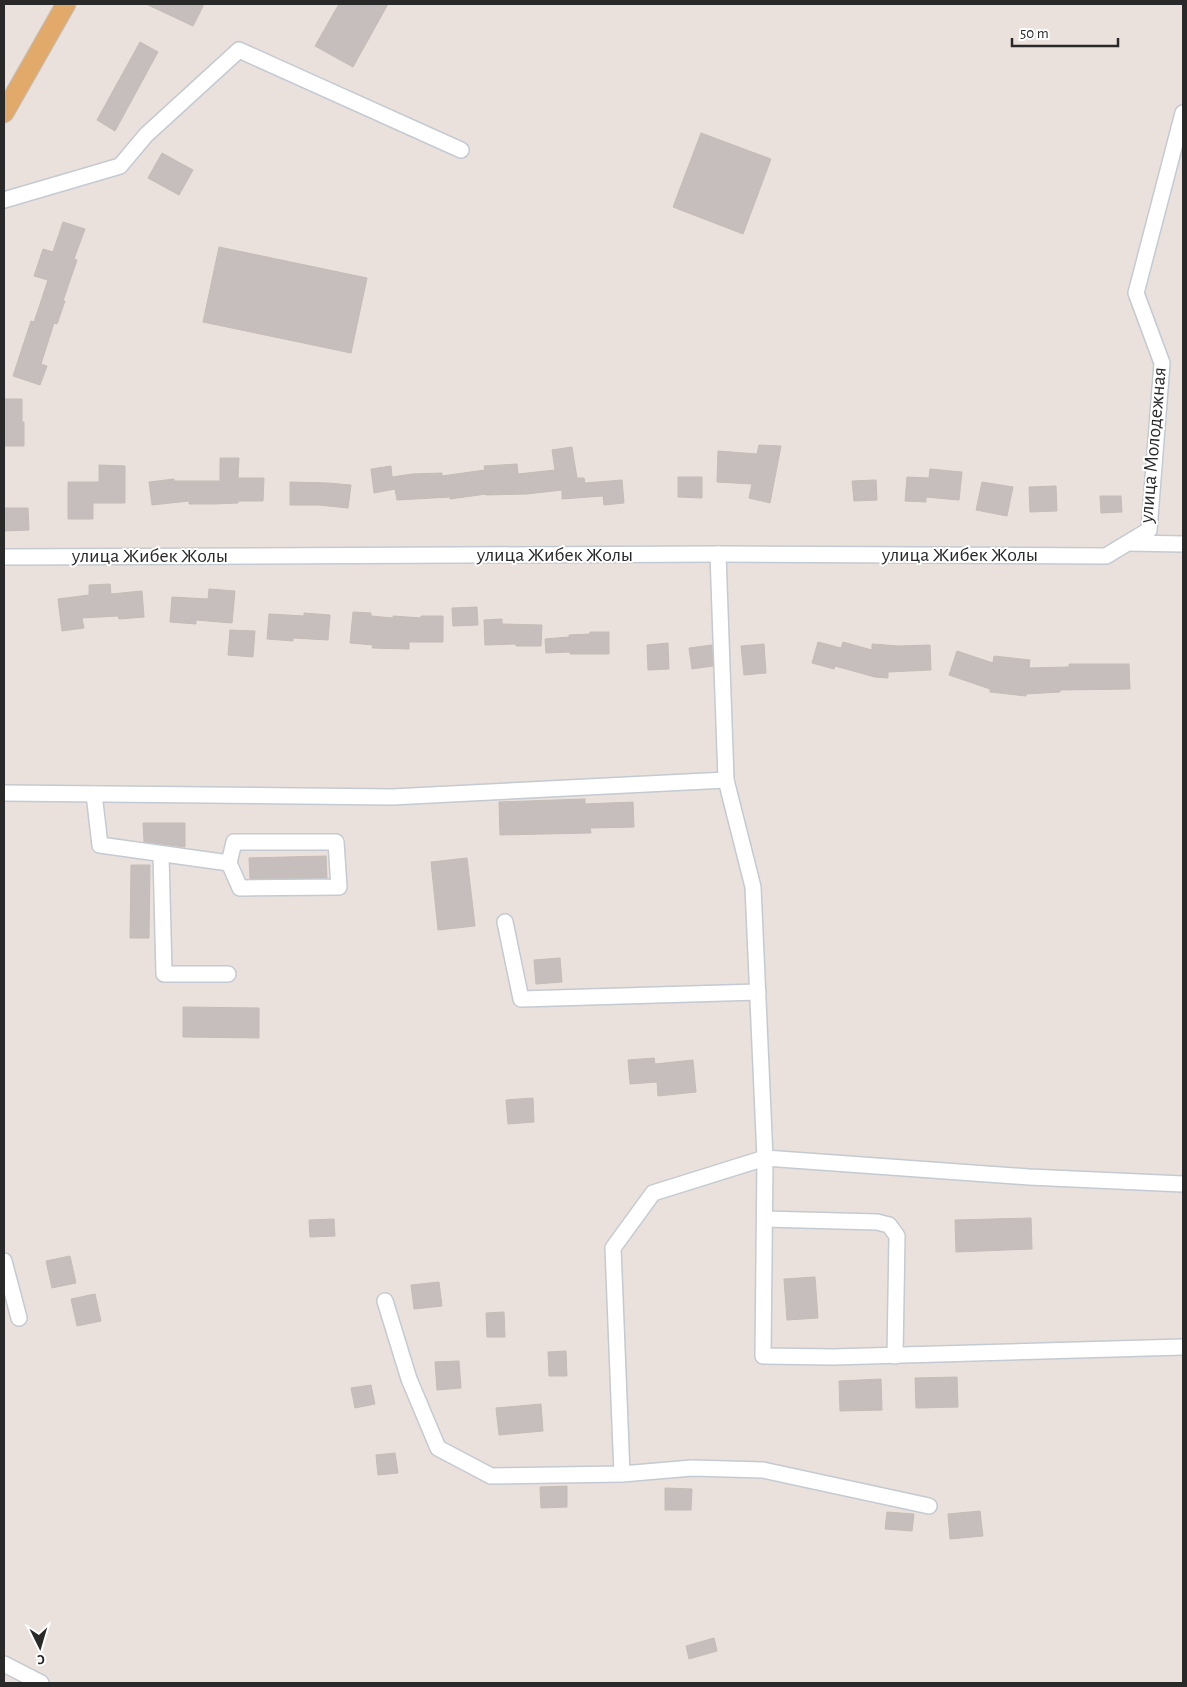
<svg xmlns="http://www.w3.org/2000/svg" width="1187" height="1687" font-family="'Alegreya Sans',sans-serif">
<rect width="100%" height="100%" fill="#eae1dc"/>
<g fill="#c5bebc" stroke="#c5bcb6">
<polygon points="146,4 204,4 193,26"/>
<polygon points="339,4 388,4 353,67 315,46"/>
<polygon points="140,42 158,52 115,131 97,120"/>
<polygon points="701,133 771,159 743,234 673,207"/>
<polygon points="162,153 193,170 179,195 148,178"/>
<polygon points="63,222 85,229 74,259 77,260 63,301 65,301 57,324 54,323 41,364 47,366 40,385 13,376 31,321 34,322 48,280 34,276 43,249 53,252"/>
<polygon points="219,247 367,278 351,353 203,322"/>
<polygon points="4,399 22,399 22,422 24,422 24,446 4,446"/>
<polygon points="759,445 781,446 770,503 749,498 752,484 717,482 718,451 757,454"/>
<polygon points="572,447 577,478 584,478 585,483 622,480 624,503 604,505 603,496 562,499 562,490 527,494 486,495 486,494 450,499 450,497 397,500 395,489 374,493 371,469 391,466 392,477 412,474 442,473 442,476 485,470 484,466 517,464 518,474 555,470 552,450"/>
<polygon points="220,458 239,458 238,478 264,478 263,501 238,501 238,503 214,504 189,504 189,501 152,505 149,482 174,479 174,481 220,481"/>
<polygon points="99,465 125,466 125,503 93,503 93,519 68,519 68,482 99,482"/>
<polygon points="930,469 962,472 959,500 926,497 926,502 905,501 907,477 929,478"/>
<polygon points="678,477 702,477 702,498 678,497"/>
<polygon points="876,480 877,500 854,501 852,481"/>
<polygon points="290,482 328,483 351,485 348,508 319,505 290,505"/>
<polygon points="982,482 1013,487 1007,516 976,510"/>
<polygon points="1056,486 1057,511 1030,512 1029,487"/>
<polygon points="1100,496 1121,496 1122,512 1101,513"/>
<polygon points="4,508 28,508 29,530 4,531"/>
<polygon points="110,584 111,594 142,591 144,617 119,619 118,616 82,618 84,628 62,631 58,599 89,595 89,585"/>
<polygon points="209,589 235,591 232,623 196,620 196,624 170,622 172,597 208,599"/>
<polygon points="477,607 478,625 453,626 452,608"/>
<polygon points="353,612 371,613 371,616 393,618 393,616 421,618 421,616 443,616 443,642 409,642 409,649 372,648 373,645 350,643"/>
<polygon points="304,613 330,615 328,640 293,638 293,641 267,639 269,614 304,616"/>
<polygon points="502,619 502,624 542,625 541,646 516,646 516,644 485,645 484,620"/>
<polygon points="230,630 255,631 253,657 228,655"/>
<polygon points="590,632 609,632 609,654 570,654 570,652 546,653 545,639 569,637 569,635 590,634"/>
<polygon points="818,642 841,648 843,642 872,650 872,644 899,646 930,645 931,670 888,672 888,678 875,677 835,666 834,669 812,663"/>
<polygon points="668,643 669,669 648,670 647,645"/>
<polygon points="764,644 766,673 744,675 741,646"/>
<polygon points="712,645 713,666 692,669 689,648"/>
<polygon points="957,651 993,663 994,656 1030,660 1029,668 1069,667 1069,664 1129,664 1130,689 1060,690 1060,692 1026,694 1026,696 990,692 990,689 949,675"/>
<polygon points="585,799 585,804 633,802 634,827 590,828 591,833 500,835 499,802"/>
<polygon points="143,823 185,823 185,847 144,842"/>
<polygon points="326,856 327,878 250,879 249,858"/>
<polygon points="467,858 475,926 438,930 431,862"/>
<polygon points="131,865 150,865 149,938 130,938"/>
<polygon points="560,958 562,982 536,984 534,960"/>
<polygon points="183,1007 259,1008 259,1038 183,1037"/>
<polygon points="654,1058 655,1064 693,1060 696,1092 658,1096 657,1082 630,1084 628,1060"/>
<polygon points="533,1098 534,1122 508,1124 506,1100"/>
<polygon points="1031,1218 1032,1249 956,1252 955,1220"/>
<polygon points="334,1219 335,1236 310,1237 309,1220"/>
<polygon points="70,1256 76,1283 52,1288 46,1261"/>
<polygon points="815,1277 818,1318 787,1320 784,1279"/>
<polygon points="439,1282 442,1306 414,1309 411,1285"/>
<polygon points="95,1294 101,1321 77,1326 71,1299"/>
<polygon points="504,1312 505,1337 487,1337 486,1313"/>
<polygon points="566,1351 567,1376 549,1376 548,1352"/>
<polygon points="459,1361 461,1388 437,1390 435,1362"/>
<polygon points="957,1377 958,1407 916,1408 915,1378"/>
<polygon points="881,1379 882,1410 840,1411 839,1381"/>
<polygon points="371,1385 375,1404 355,1408 351,1388"/>
<polygon points="541,1404 543,1431 499,1435 496,1408"/>
<polygon points="395,1453 398,1473 378,1475 376,1455"/>
<polygon points="567,1486 567,1507 541,1508 540,1487"/>
<polygon points="665,1488 692,1489 691,1510 665,1510"/>
<polygon points="980,1511 983,1536 950,1539 948,1514"/>
<polygon points="887,1512 914,1514 912,1531 885,1529"/>
<polygon points="714,1638 717,1651 689,1659 686,1646"/>
</g>
<g fill="none" stroke-linecap="round" stroke-linejoin="round">
<g stroke="#c4cad1" stroke-width="18">
<g id="minor">
<polyline points="4,200 120,166 146,135 239,50 461,150"/>
<polyline points="1128,543 1183,544"/>
<polyline points="718,554 726,780 753,887 765,1158 763,1356 833,1357 1183,1347"/>
<polyline points="4,557 718,554 1106,556 1149,530 1162,363 1136,293 1183,113"/>
<polyline points="4,793 392,797 726,780"/>
<polyline points="94,794 100,845 229,863 240,888 339,887 336,842 234,842 229,863"/>
<polyline points="161,854 164,974 228,974"/>
<polyline points="505,922 521,999 758,992"/>
<polyline points="765,1219 877,1222 889,1225 897,1236 895,1356"/>
<polyline points="4,1261 19,1318"/>
<polyline points="385,1301 409,1379 438,1448 491,1476 622,1474 692,1468 763,1470 929,1506"/>
<polyline points="622,1474 613,1248 653,1193 765,1158 1029,1177 1183,1184"/>
<polyline points="4,1664 41,1683"/>
</g>
</g>
<g stroke="#c3c3c3" stroke-width="21">
<polyline id="major" points="4,113 66,4"/>
</g>
<use href="#minor" stroke="#fff" stroke-width="15"/>
<use href="#major" stroke="#e1a96a" stroke-width="19"/>
</g>
<g text-anchor="middle" dominant-baseline="central" stroke-width="4" stroke-linejoin="round" paint-order="stroke">
<g font-size="20" fill="#292929" stroke="#fff">
<text transform="translate(1153 445) rotate(-85)">улица Молодежная</text>
<text x="555" y="555">улица Жибек Жолы</text>
<text x="960" y="555">улица Жибек Жолы</text>
<text x="150" y="556">улица Жибек Жолы</text>
</g>
</g>
<rect width="1187" height="1687" fill="none" stroke="#292929" stroke-width="10"/>
<g transform="translate(40 1647) rotate(175)" stroke="#ffffff" stroke-width="4" paint-order="stroke">
<path d="M0-4L9 19L0 12L-9 19Z" fill="#292929"/>
<text y="-8" font-size="14" font-weight="bold" text-anchor="middle" fill="#292929">С</text>
</g>
<path d="M1012 38v8h106v-8" fill="none" stroke="#292929" stroke-width="2.5"/>
<text x="1020" y="38" font-size="15" fill="#292929" stroke="#ffffff" stroke-width="4" paint-order="stroke">50 m</text>
</svg>
